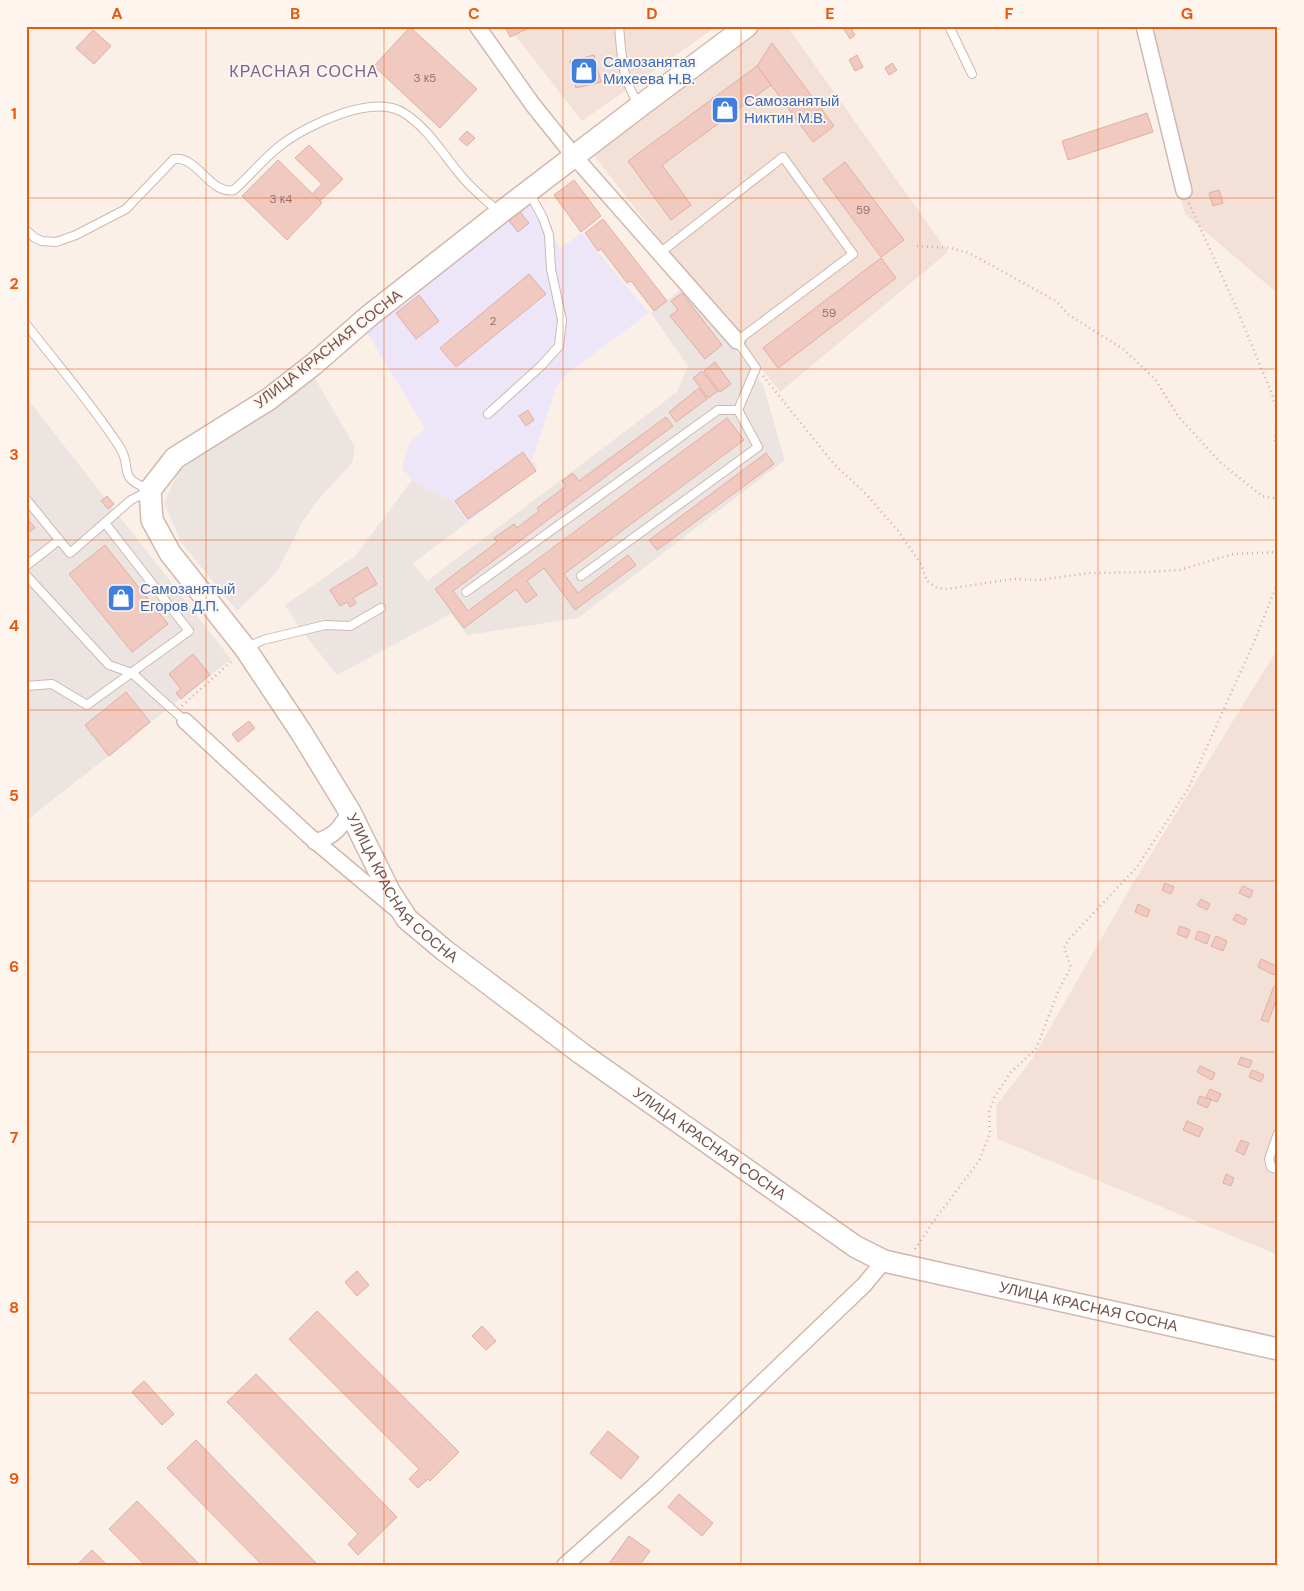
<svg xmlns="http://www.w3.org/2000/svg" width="1304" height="1591" font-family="'DM Sans',sans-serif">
<rect width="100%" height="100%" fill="#fbf0e8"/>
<g fill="#f3e0d7">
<polygon points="508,26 717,26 582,121"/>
<polygon points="756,26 787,26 948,252 780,392 591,152"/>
<polygon points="1137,26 1278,26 1278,294 1185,214"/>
<polygon points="1278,648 1278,1255 997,1139 996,1106 1032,1059 1132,885"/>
</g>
<g fill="#ece4e1">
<polygon points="685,286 763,385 785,460 578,618 467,635 451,614 337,675 302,631 285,605 355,556 412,480 452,501 468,522 413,563 427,581 677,392 688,366 651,313"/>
<polygon points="313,375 355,447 352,463 318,500 303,521 276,573 237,611 181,542 164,503 179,471"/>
<polygon points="26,397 231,659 26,821"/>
</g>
<polygon fill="#ede5f8" points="526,201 540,202 551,233 560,248 582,233 649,313 563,377 555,391 532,460 538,469 468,522 452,501 412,480 402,468 409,444 425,428 364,328"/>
<g fill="#f0cac1" stroke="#e2ada2">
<polygon points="505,26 533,26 510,37"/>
<polygon points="842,26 850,26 855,35 850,39"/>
<polygon points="410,27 477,89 440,128 374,66"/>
<polygon points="93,30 111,46 94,64 76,48"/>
<polygon points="772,43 834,126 813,142 757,66"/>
<polygon points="594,55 601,82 576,88 570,61"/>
<polygon points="857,55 863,67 855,71 849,60"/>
<polygon points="892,63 897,70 889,75 885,68"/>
<polygon points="757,66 771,85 662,165 691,205 671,220 628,161"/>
<polygon points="1147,113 1153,132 1068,160 1062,141"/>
<polygon points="467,131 475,138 467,146 459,139"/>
<polygon points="309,145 343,179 320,201 312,194 322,184 295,158"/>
<polygon points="278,160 322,203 287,240 242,196"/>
<polygon points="845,162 904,240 881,257 823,179"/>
<polygon points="574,180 601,216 581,232 554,195"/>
<polygon points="1219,190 1223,203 1213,206 1209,193"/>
<polygon points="520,212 529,223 518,232 509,221"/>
<polygon points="603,219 667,301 654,311 631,281 627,283 601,249 598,251 585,233"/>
<polygon points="881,258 896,278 778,368 763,348"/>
<polygon points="529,274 546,294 456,367 440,348"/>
<polygon points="682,293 722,345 705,359 670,316 678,310 671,301"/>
<polygon points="419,295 439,321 416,339 396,313"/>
<polygon points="715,362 731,384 720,392 704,371"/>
<polygon points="702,371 718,391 708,398 693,378"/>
<polygon points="699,388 707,399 676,422 669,412"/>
<polygon points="528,410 534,420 526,426 519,416"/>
<polygon points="666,417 673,426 453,591 468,611 727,418 744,440 564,574 578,593 628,555 636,565 575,610 544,568 527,581 537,595 526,603 516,589 464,628 435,589 497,542 494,538 514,524 517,528 539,511 537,508 566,486 562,481 573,473 579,481"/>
<polygon points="523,452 536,471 468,519 455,501"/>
<polygon points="766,453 774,464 657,550 649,540"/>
<polygon points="107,496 114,504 108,509 101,501"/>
<polygon points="26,517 35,528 26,534"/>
<polygon points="105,545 168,624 132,652 69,574"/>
<polygon points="367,567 377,584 353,598 356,603 350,607 347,602 340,606 330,590"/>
<polygon points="193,654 210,675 181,699 176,693 181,689 169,674"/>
<polygon points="126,692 150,722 109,756 85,725"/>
<polygon points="249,721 255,728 238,742 232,734"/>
<polygon points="1165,883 1174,887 1171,894 1162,890"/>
<polygon points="1243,886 1253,891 1250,898 1239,893"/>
<polygon points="1201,899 1210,904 1207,910 1197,905"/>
<polygon points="1138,904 1150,910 1147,917 1135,912"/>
<polygon points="1236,914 1247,919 1244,925 1233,920"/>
<polygon points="1180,926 1190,930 1187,938 1177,934"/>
<polygon points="1198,931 1210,935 1207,944 1195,939"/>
<polygon points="1216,936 1227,941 1223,951 1211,946"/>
<polygon points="1261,959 1278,967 1274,975 1258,967"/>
<polygon points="1274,986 1278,988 1278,995 1268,1022 1261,1020"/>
<polygon points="1241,1057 1252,1061 1249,1068 1238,1064"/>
<polygon points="1200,1066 1215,1073 1212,1080 1197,1072"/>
<polygon points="1252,1070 1264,1075 1261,1082 1249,1077"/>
<polygon points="1210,1089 1221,1094 1217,1102 1206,1097"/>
<polygon points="1200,1096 1211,1100 1207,1108 1197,1103"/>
<polygon points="1187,1121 1203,1128 1199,1137 1183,1130"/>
<polygon points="1241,1140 1249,1143 1244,1155 1236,1151"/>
<polygon points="1226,1174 1234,1178 1231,1186 1223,1183"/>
<polygon points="357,1271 369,1285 357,1296 345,1282"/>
<polygon points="317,1311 459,1452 430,1481 428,1479 418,1488 409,1479 419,1469 289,1339"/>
<polygon points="482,1326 496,1341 486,1350 472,1336"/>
<polygon points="256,1374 397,1517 358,1555 348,1544 358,1534 227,1402"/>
<polygon points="144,1381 174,1414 162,1425 132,1392"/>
<polygon points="608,1431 639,1457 621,1479 590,1453"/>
<polygon points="196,1440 318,1565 262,1565 167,1468"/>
<polygon points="679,1494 713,1523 702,1536 668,1507"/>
<polygon points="137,1501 200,1565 145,1565 109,1529"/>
<polygon points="629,1536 650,1551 640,1565 608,1565"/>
<polygon points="92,1550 107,1565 77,1565"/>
</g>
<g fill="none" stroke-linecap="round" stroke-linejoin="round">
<g stroke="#cfb8b1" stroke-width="10">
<g id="lane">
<path d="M619,26C622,58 621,77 639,105"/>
<polyline points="949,26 972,74"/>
<path d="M26,230L35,238L42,241L56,242L76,235L126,209L174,159C198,156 210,195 234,190C250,176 264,158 281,145C307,125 373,93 404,113C429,129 444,156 463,178C473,190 487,201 499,212"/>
<polyline points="661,252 783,157 853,254 737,341 756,368 738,410"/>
<path d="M26,324C57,364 91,403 119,446C134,468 115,476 148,489"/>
<polyline points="488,414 541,366 559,346 562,320 551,269 549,235 543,218 529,192"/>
<polyline points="26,499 70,553 131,500 149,491"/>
<polyline points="26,566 59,540"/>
<polyline points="26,575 109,665 132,673 185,721"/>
<polyline points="581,576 758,447 738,410"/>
<polyline points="466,592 718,410 738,410"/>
<polyline points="246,648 263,640 325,625 350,626 381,608"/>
<polyline points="26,686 52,684 87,705 189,631 105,523"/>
<polyline points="1278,1133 1269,1159 1271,1167 1278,1170"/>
</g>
</g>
<g stroke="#cfb8b1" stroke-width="18">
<g id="street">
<polyline points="477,26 533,105 574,156 737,341"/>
<polyline points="1144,26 1184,191"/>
<polyline points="185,721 308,835 395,908"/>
<path d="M315,842C335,836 339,829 350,812"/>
<polyline points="565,1565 654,1486 841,1307 864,1285 884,1261"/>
</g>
</g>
<g stroke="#d2b7af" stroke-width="24">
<g id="secondary">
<path id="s1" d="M747,26L640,106L500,213L369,316L314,364L269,399L175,458L150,490L152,520L170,553L245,648L301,732L350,812L389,891L407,919L444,950L582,1054L856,1247L884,1261L1278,1349"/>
</g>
</g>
<g stroke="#d5ada4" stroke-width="2.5" stroke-dasharray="1 4" stroke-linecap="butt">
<polyline points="1189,203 1236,307 1272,394 1277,413 1275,440 1278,451"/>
<polyline points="917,246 950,248 969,253 1056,301 1069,315 1123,349 1155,379 1178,416 1221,463 1262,496 1278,499"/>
<polyline points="763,376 834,464 866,494 899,532 921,564 927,581 937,588 947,589 1013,579 1039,580 1090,573 1148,572 1179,570 1233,554 1278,552"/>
<polyline points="182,706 234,659"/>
<polyline points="915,1249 936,1218 979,1161 990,1133 989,1112 995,1096 1011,1072 1036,1049 1059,989 1071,967 1064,948 1069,939 1137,867 1188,789 1254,642 1278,582"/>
</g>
<use href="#lane" stroke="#fff" stroke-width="8"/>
<use href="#street" stroke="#fff" stroke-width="15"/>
<use href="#secondary" stroke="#fff" stroke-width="21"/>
</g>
<path fill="none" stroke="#e8590c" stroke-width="1" stroke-opacity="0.55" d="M206,26V1565M384,26V1565M563,26V1565M741,26V1565M920,26V1565M1098,26V1565M26,198H1278M26,369H1278M26,540H1278M26,710H1278M26,881H1278M26,1052H1278M26,1222H1278M26,1393H1278"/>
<defs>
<g id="shop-square" transform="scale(1.4375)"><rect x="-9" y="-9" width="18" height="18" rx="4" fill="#3f7fe0" stroke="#fef5ee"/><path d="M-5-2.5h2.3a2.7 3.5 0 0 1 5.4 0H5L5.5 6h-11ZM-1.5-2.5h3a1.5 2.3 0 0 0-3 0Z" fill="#fff"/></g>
</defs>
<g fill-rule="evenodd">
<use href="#shop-square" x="584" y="71"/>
<use href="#shop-square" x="725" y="110"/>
<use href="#shop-square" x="121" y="598"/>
</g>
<g text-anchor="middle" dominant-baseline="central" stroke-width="4" stroke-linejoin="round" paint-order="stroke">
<g font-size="12" fill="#94716a">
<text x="425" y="78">3 к5</text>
<text x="281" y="199">3 к4</text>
<text x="863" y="210">59</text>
<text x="829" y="313">59</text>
<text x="493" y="321">2</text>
</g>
<g font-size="15" fill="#366cbe" stroke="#fef5ee" text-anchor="start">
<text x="603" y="62">Самозанятая<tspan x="603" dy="17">Михеева Н.В.</tspan></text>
<text x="744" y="101">Самозанятый<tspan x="744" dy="17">Никтин М.В.</tspan></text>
<text x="140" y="589">Самозанятый<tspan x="140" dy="17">Егоров Д.П.</tspan></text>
</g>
<g font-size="15" fill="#75534d" stroke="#fef5ee">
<text transform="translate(328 349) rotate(-38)">УЛИЦА КРАСНАЯ СОСНА</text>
<text stroke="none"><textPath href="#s1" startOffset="1235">УЛИЦА КРАСНАЯ СОСНА</textPath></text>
<text stroke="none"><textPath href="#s1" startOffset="1640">УЛИЦА КРАСНАЯ СОСНА</textPath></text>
<text stroke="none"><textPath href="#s1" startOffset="2060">УЛИЦА КРАСНАЯ СОСНА</textPath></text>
</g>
<g font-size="16" letter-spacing="1" fill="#796590" stroke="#fef5ee">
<text x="304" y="71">КРАСНАЯ СОСНА</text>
</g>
</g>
<rect width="1304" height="1591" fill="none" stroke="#fef5ee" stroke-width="55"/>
<rect x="28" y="28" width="1248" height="1536" fill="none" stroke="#e8590c" stroke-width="2"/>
<g font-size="16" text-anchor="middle" font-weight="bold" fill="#e8590c">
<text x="117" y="19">A</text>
<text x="295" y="19">B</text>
<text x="474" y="19">C</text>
<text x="652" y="19">D</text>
<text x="830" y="19">E</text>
<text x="1009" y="19">F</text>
<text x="1187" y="19">G</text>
<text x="14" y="119">1</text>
<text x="14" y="289">2</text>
<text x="14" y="460">3</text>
<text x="14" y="631">4</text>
<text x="14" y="801">5</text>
<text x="14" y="972">6</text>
<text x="14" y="1143">7</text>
<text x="14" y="1313">8</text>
<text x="14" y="1484">9</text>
</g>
</svg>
